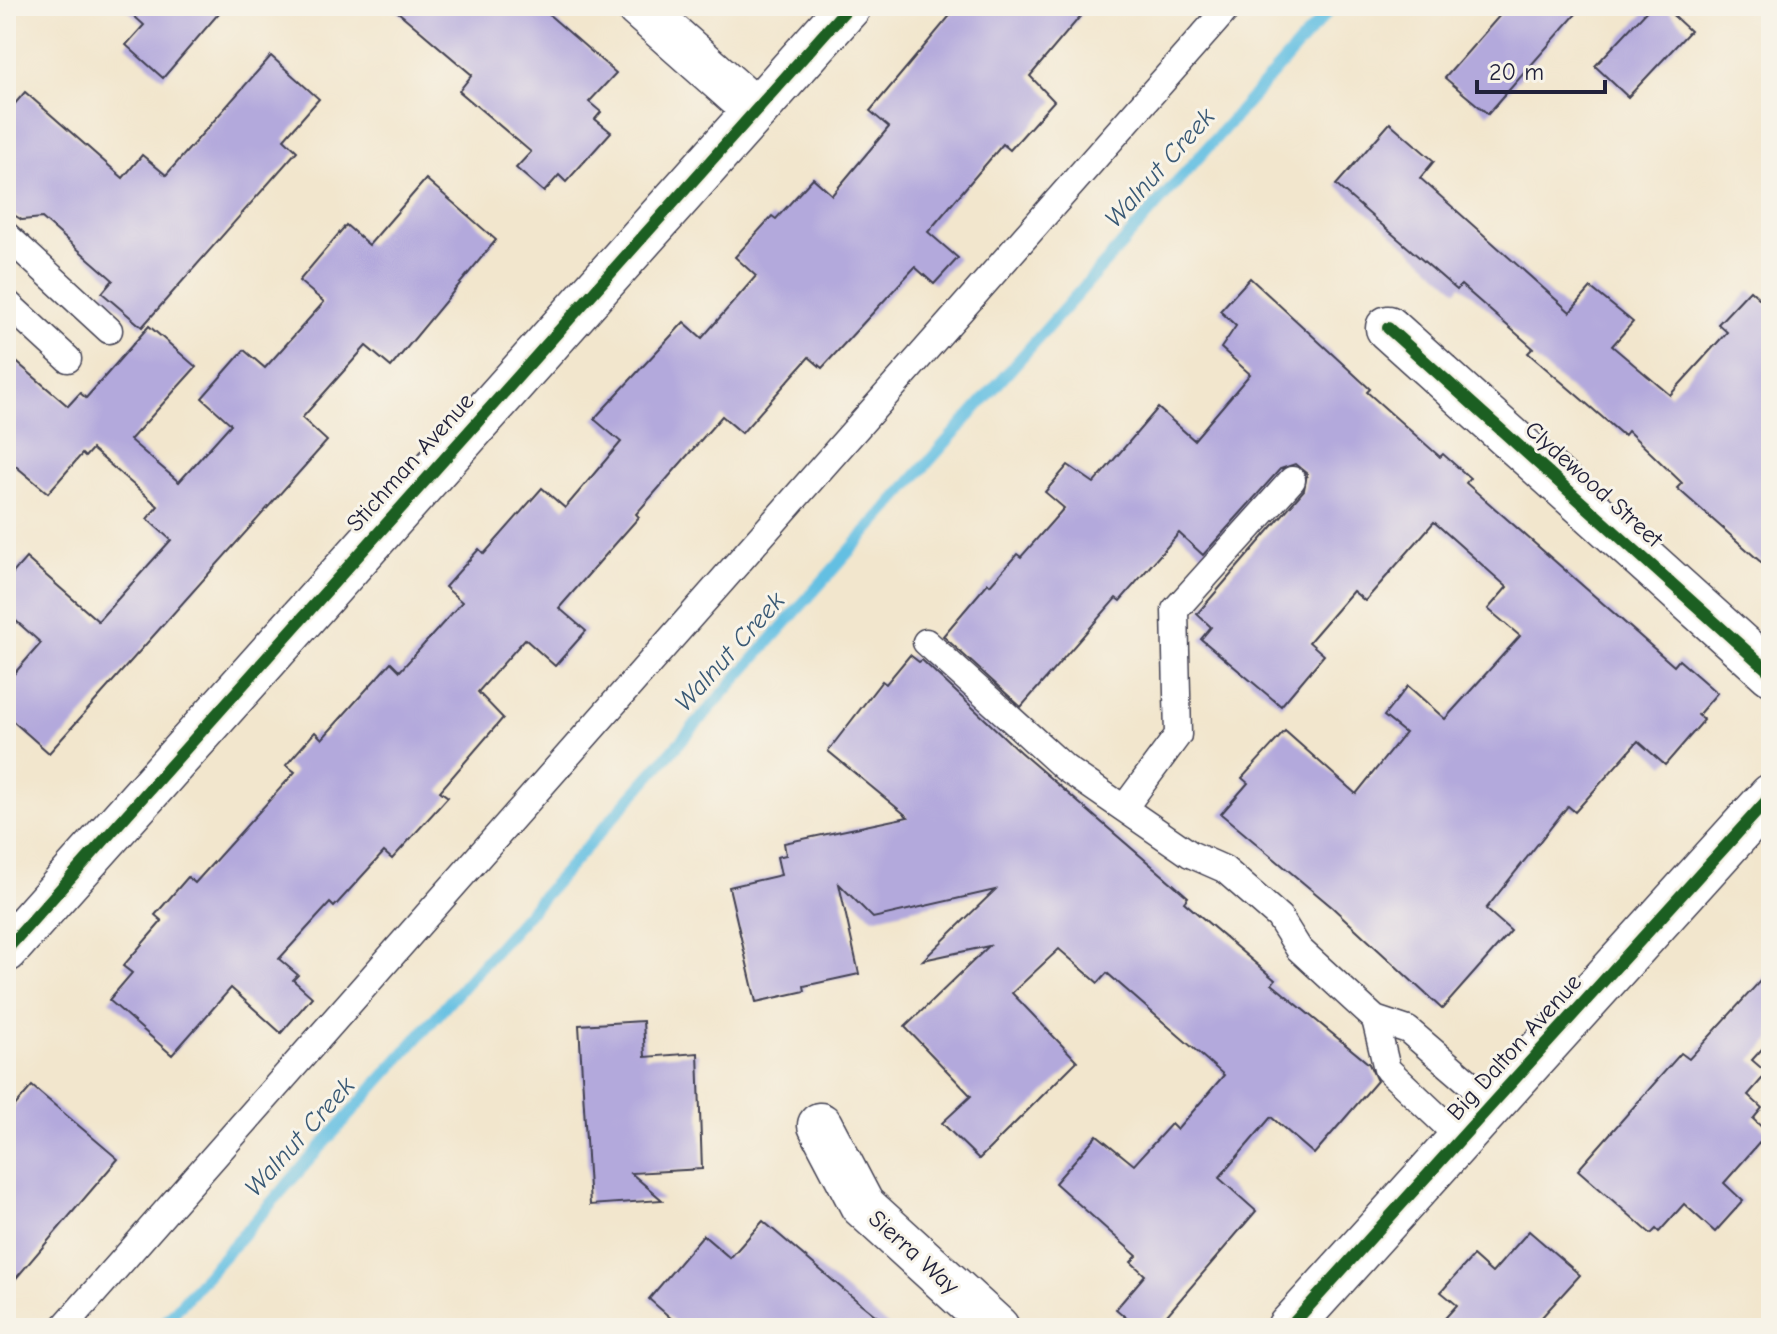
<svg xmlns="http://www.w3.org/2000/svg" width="1777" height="1334" font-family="'Comic Neue',sans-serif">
<rect width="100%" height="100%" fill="#f7f3e8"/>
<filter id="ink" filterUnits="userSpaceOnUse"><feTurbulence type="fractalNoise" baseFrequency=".0125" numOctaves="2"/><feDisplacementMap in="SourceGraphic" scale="16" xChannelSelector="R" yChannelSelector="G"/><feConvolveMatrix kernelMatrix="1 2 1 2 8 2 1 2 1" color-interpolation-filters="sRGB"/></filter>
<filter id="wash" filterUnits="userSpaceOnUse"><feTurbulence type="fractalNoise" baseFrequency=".006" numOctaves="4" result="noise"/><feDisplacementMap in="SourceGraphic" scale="32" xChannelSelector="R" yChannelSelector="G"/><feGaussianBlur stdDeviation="1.8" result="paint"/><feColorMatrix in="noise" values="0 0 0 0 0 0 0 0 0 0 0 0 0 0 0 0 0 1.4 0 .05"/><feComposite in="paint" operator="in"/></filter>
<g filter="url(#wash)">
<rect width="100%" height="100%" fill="#f2e6cd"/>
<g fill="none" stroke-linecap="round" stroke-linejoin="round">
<polyline stroke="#64bfe2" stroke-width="12" points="160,1328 1333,6"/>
</g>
<g id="blocks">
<g fill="#b3a9dc">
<polygon points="123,6 225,6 163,78 126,45 144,25"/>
<polygon points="391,6 539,6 616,73 589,102 601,112 595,119 611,132 566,182 559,175 544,192 516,168 531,152 459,91 472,75"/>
<polygon points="958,6 1089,6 1030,76 1054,101 1010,150 1003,144 928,232 958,258 934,284 915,267 822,368 809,357 742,433 722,416 636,514 639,517 559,608 586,631 555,666 525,639 478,692 503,718 440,791 448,797 392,859 384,852 334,907 330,903 279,959 298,975 293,980 312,997 281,1033 231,988 172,1055 109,1000 132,973 123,966 162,921 155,915 188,877 195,883 295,772 286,765 315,732 322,739 391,662 400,671 462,602 445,587 479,549 484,554 542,488 565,508 621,442 594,419 684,322 702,338 756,276 735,257 772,216 776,219 813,178 832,195 889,127 870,111"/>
<polygon points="1508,6 1583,6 1488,114 1445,78"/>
<polygon points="1651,6 1663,6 1690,31 1628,97 1595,66"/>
<polygon points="271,56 319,99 284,139 297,151 142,327 102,293 113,280 42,218 22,220 6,210 6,114 25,92 123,178 142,155 166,175"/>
<polygon points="1390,123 1434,161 1420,178 1570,312 1591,288 1633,322 1612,346 1670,395 1727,332 1718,324 1750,290 1771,309 1771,571 1677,488 1682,483 1628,431 1624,436 1528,353 1533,348 1461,285 1457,290 1336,185"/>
<polygon points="426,179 496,240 391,367 366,346 302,418 327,441 49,753 6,715 6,683 41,643 6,612 6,581 26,558 98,621 171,540 147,519 158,506 92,449 85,457 82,454 48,493 6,458 6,353 68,406 80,393 86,398 149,326 196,367 130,440 179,482 231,424 202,398 244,350 265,368 324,302 299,281 346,225 369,245"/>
<polygon points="1250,278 1370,389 1367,392 1440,457 1443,454 1470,478 1466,483 1674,666 1679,660 1717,693 1698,715 1704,720 1665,765 1638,741 1575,812 1568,806 1486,909 1511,931 1442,1009 1332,907 1221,814 1248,783 1242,778 1285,731 1356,794 1405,733 1384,716 1408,686 1445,719 1520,636 1488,609 1507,587 1434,522 1365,601 1353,591 1309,642 1324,655 1281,706 1201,639 1211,627 1197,614 1304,490 1307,474 1295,464 1280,469 1203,555 1179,533 1120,601 1116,598 1021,707 943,636 988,583 990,585 1017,554 1021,557 1064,508 1045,492 1068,465 1094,483 1158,408 1194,440 1250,374 1221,348 1236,326 1220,311"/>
<polygon points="910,655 919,662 922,660 1020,752 1188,897 1184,902 1275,980 1272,984 1369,1064 1377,1081 1314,1154 1271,1117 1219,1178 1256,1211 1156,1328 1138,1328 1116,1309 1145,1275 1131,1262 1137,1256 1055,1183 1097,1135 1134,1165 1171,1124 1177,1130 1224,1075 1107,973 1098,983 1059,949 1012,993 1077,1061 979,1159 942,1123 971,1096 905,1027 989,946 923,960 995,890 873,918 839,884 859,974 804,986 805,991 756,1002 729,887 781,875 777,857 786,855 784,843 908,817 828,751 882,681 886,684"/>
<polygon points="1771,969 1771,1039 1752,1060 1767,1073 1748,1095 1762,1108 1753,1119 1768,1133 1724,1183 1743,1201 1715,1232 1684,1204 1659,1232 1656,1229 1651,1234 1578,1170 1681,1053 1689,1059"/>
<polygon points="643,1021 645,1057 698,1053 702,1169 631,1173 662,1200 590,1205 579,1025"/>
<polygon points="32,1086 118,1159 6,1290 6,1116"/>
<polygon points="763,1221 844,1290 891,1328 682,1328 649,1299 703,1235 730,1258"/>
<polygon points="1529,1231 1580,1275 1532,1328 1436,1328 1457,1305 1441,1292 1473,1256 1492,1273"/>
</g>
</g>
</g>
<g filter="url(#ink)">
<use href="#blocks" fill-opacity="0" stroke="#413f51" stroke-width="2"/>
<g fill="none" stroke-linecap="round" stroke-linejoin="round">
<g stroke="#413f51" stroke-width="29">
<g id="lane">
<polyline points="6,235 109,330"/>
<polyline points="6,302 68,359"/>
<polyline points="926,642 1065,768 1190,854 1224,869 1279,917 1299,949 1375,1019 1408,1030 1493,1103"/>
<polyline points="1124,808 1178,735 1175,610 1292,480"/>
<polyline points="1375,1019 1387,1069 1461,1139"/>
<polyline points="63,1328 1229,6"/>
</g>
</g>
<g stroke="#413f51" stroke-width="47">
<g id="street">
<polyline points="638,6 754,109"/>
<polyline points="1388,328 1771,673"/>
<polyline points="6,950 849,6"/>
<polyline points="820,1125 862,1205 997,1328"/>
<polyline points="1289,1328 1771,796"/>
</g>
</g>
<use href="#lane" stroke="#fff" stroke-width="26"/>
<use href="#street" stroke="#fff" stroke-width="44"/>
<g stroke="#f7f3e8" stroke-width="17">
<g id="cycleway">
<polyline points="1388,328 1771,673"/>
<polyline points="6,950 849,6"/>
<polyline points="1289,1328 1771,796"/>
</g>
</g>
<use href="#cycleway" stroke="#1b5e20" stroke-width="12"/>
</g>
</g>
<g text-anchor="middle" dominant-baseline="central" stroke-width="6" stroke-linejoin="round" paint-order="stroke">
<g font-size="24" fill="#22223b" stroke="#f7f3e8">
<text transform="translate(410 462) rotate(-48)">Stichman Avenue</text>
<text transform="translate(1594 484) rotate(42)">Clydewood Street</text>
<text transform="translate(1514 1047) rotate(-48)">Big Dalton Avenue</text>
<text transform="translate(914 1252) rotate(42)">Sierra Way</text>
</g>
<g font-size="26" font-style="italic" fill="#395975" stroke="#f7f3e8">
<text transform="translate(1160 168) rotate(-48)">Walnut Creek</text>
<text transform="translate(730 652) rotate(-48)">Walnut Creek</text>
<text transform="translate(300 1137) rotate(-48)">Walnut Creek</text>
</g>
</g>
<rect width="1777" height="1334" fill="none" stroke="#f7f3e8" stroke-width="32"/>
<path d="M1477 80v12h128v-12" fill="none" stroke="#22223b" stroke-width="4"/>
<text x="1489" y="80" font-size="24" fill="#22223b" stroke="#f7f3e8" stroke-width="6" paint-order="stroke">20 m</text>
</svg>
